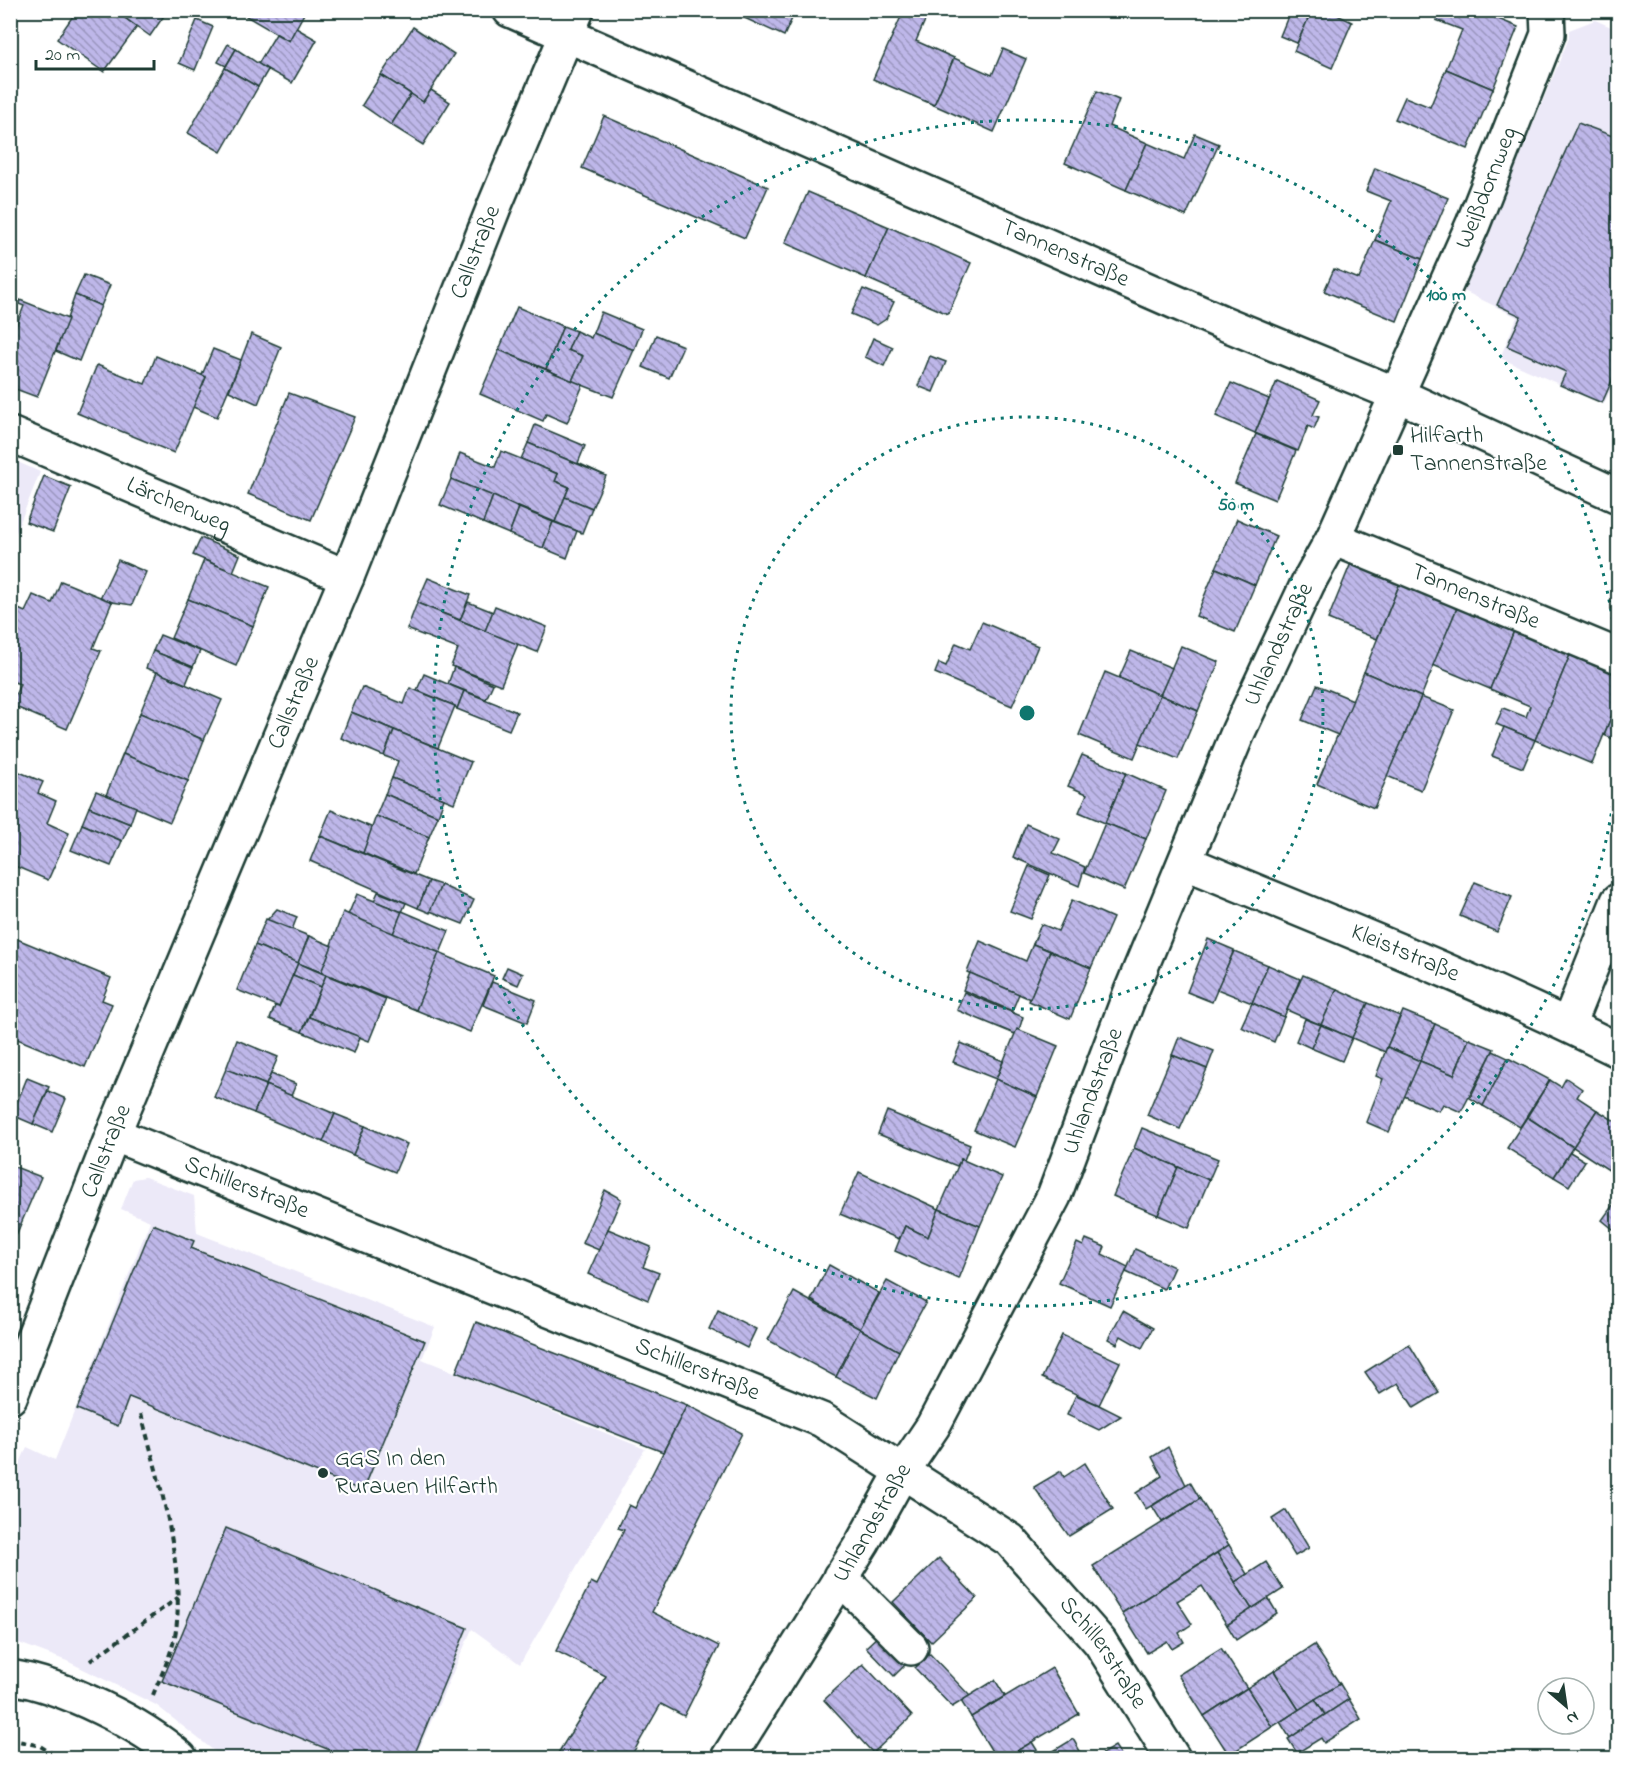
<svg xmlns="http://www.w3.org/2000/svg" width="1629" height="1769" font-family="'Indie Flower',sans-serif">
<defs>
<pattern id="building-back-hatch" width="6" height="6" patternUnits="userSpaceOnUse" patternTransform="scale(1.5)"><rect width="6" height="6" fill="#beb7e9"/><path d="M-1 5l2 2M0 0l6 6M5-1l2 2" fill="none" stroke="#9a96be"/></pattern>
</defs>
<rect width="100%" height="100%" fill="#fff"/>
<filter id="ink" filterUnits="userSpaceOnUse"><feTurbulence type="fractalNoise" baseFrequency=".0167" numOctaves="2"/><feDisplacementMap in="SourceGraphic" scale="12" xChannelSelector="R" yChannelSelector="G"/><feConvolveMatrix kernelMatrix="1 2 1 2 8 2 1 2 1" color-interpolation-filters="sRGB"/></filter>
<g filter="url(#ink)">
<g fill="#ece9f8">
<polygon points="1595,20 1618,30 1618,374 1604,404 1500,358 1517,317 1464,291 1569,38 1569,30"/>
<polygon points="11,459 40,472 11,545"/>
<polygon points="145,1177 194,1196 197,1233 435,1327 422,1359 645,1449 520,1664 472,1629 415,1758 223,1758 156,1705 67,1661 11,1640 10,1486 27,1447 55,1460 150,1221 121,1209 133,1179"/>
</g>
<g fill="url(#building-back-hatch)" stroke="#1f3d34" stroke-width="1.5">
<polygon points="77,10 114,10 137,27 104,72 57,39"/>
<polygon points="114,10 168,10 150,36"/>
<polygon points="250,10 306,10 289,41 246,16"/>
<polygon points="727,10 787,10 794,14 784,36"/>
<polygon points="904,10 915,10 927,16 916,41 954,58 934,105 873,79"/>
<polygon points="1282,10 1311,13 1297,43 1280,36 1289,14"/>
<polygon points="1312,10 1327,10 1352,22 1332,68 1294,51"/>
<polygon points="1440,10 1476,10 1518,27 1493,89 1446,69 1462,30 1436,20"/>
<polygon points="197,20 213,27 195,70 179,63"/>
<polygon points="413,27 454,54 423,102 381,75"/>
<polygon points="296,28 317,40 292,83 258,64 276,34 289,41"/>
<polygon points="228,44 236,49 226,66 218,62"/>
<polygon points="236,49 268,70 258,87 225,68"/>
<polygon points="1003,49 1026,59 994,132 934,105 954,58 992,75"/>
<polygon points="225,68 258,87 221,152 188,133"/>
<polygon points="1446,69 1493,89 1468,149 1395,119 1405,97 1430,107"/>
<polygon points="381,75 411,94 391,125 362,105"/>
<polygon points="431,90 450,102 423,145 391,125 411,94 423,102"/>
<polygon points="1097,91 1119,100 1109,126 1147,143 1126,190 1065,163"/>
<polygon points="604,116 768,187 745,238 582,168"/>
<polygon points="1578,123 1618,138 1618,367 1602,403 1560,385 1566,372 1507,346 1521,316 1497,305"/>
<polygon points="1195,134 1219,144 1186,216 1126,190 1147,143 1184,159"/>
<polygon points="1375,168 1448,198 1422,259 1375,240 1391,201 1366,191"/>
<polygon points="808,192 889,227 866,278 785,243"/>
<polygon points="889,227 971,263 948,314 866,278"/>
<polygon points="1375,240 1422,259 1397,321 1324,291 1334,269 1359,279"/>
<polygon points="84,275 110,285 101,306 75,295"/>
<polygon points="863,289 894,302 886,319 877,325 851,314"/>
<polygon points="75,295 101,306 79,361 56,351"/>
<polygon points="20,300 68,319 37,397 10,387 10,329 14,331 24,306 19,304"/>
<polygon points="517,307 563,326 546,369 499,350"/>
<polygon points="601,312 642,329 634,350 593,333"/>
<polygon points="563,326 576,331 568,350 583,356 572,381 546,369"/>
<polygon points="576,331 591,338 593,333 634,350 613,397 572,381 583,356 568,350"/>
<polygon points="251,334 281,347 258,404 229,391"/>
<polygon points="656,335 683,346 669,378 643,367"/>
<polygon points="873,338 893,347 884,366 865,357"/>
<polygon points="213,349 241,360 217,417 193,407 206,377 202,375"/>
<polygon points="499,350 583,385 567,423 546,414 543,421 480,394"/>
<polygon points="156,356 206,377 174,453 77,413 97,365 145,384"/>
<polygon points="930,356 946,362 933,392 918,386"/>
<polygon points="1277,381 1320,400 1313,415 1319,417 1314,429 1308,426 1298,451 1255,433"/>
<polygon points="1231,383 1269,399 1255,433 1216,416"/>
<polygon points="289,393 355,417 311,520 248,494"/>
<polygon points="535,425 585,446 578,463 606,476 528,443"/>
<polygon points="1256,434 1296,451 1275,500 1235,483"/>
<polygon points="528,443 606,476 592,508 565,497 569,487 555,481 558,474 521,459"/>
<polygon points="501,451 558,474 555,481 569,487 555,522 451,479 460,453 495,467"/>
<polygon points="44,476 71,487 53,532 26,522"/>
<polygon points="451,479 493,496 483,523 440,505"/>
<polygon points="493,496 519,508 509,534 483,523"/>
<polygon points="565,497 592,508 582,533 555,522"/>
<polygon points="519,508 553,522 543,548 509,534"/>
<polygon points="1237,519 1276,536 1255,585 1216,568"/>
<polygon points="553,522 577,531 567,558 543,548"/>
<polygon points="201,538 240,555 233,572 193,555"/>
<polygon points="118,560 146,572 132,605 112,602 100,598"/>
<polygon points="204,560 269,587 253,626 188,599"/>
<polygon points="1351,563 1400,583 1377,639 1328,619"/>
<polygon points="1216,568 1255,585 1235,632 1196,616"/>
<polygon points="428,578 470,595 460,620 417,603"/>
<polygon points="61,581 112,602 93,648 101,651 67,729 11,705 20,684 10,681 10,614 14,607 25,612 33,595 52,603"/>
<polygon points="1400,583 1457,608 1421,697 1364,672"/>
<polygon points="188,599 253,626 236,666 171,638"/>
<polygon points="468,602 493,612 485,631 460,620"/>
<polygon points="417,603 518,644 501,685 451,666 458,649 407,629"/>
<polygon points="495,606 547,627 537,652 485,631"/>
<polygon points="1457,608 1514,631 1490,689 1433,665"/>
<polygon points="982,622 1038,646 1012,706 935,673 939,663 946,666 956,643 970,649"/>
<polygon points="1514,631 1570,655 1535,740 1496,724 1503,708 1526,717 1530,706 1490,689"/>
<polygon points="160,635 200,651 193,667 153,651"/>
<polygon points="1181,646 1219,662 1198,711 1160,695"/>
<polygon points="153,651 193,667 186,684 146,668"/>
<polygon points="1131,651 1172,668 1160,695 1119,678"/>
<polygon points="1570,655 1618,675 1618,700 1592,764 1535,740"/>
<polygon points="454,667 493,684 486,699 448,684"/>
<polygon points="157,672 222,700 204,740 140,713"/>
<polygon points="1105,672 1160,695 1134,758 1079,735"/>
<polygon points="1364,672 1421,697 1374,808 1317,784"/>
<polygon points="424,674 464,691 457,709 455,706 417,690"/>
<polygon points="1317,685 1353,700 1338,735 1302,720"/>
<polygon points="362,687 404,704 410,688 455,706 438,748 351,712"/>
<polygon points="464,691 517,712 509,730 457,709"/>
<polygon points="1160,695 1198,711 1178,759 1140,743"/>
<polygon points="1421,697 1454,710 1421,790 1387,776"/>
<polygon points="1618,700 1618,741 1604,735"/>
<polygon points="351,712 394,730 384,756 341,738"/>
<polygon points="140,713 204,740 188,781 123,754"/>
<polygon points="1504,727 1535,740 1523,768 1492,756"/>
<polygon points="394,730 471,762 454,803 392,778 398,761 384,756"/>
<polygon points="123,754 188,781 170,822 106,795"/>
<polygon points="1082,755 1126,773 1105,823 1079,812 1087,794 1068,786"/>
<polygon points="10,768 43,782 38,793 56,801 47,823 69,833 48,880 10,864"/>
<polygon points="1126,773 1166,791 1146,839 1105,823"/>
<polygon points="392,778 444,799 438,816 385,794"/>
<polygon points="96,791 136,807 130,824 89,807"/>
<polygon points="385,794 438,816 429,837 376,816"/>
<polygon points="89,807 130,824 122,841 82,824"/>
<polygon points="331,810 373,828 363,853 320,836"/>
<polygon points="376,816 429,837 414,874 363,853"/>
<polygon points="1105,823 1146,839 1124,890 1084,873"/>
<polygon points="82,824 122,841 111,866 71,850"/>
<polygon points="1026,824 1060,839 1053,853 1085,867 1079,886 1013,857"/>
<polygon points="320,836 429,881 418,908 310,861"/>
<polygon points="1029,866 1050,875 1031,919 1010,911"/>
<polygon points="429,881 441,885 430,913 418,908"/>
<polygon points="1475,882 1512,897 1497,932 1460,916"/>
<polygon points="441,885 474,900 463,924 430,911"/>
<polygon points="378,892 406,903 402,912 374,901"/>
<polygon points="357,894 402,912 393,934 348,915"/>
<polygon points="1072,900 1113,918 1091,968 1033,944 1041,924 1058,931"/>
<polygon points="277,909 297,917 292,930 267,920"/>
<polygon points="402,911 449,931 440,953 393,934"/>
<polygon points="343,912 440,953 416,1010 321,972"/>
<polygon points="266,919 309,936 298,963 255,945"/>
<polygon points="10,936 111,978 102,1000 112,1004 85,1067 10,1036"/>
<polygon points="309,936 332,946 321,972 298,963"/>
<polygon points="1208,939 1234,950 1212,1002 1187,992"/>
<polygon points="980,941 1026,961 1033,944 1050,951 1030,999 967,972"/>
<polygon points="255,945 298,963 279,1007 237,990"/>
<polygon points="1050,951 1091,968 1070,1019 1029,1001"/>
<polygon points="1234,951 1268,965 1252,1003 1217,989"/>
<polygon points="439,953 494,976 470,1032 416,1010"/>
<polygon points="298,963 326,975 321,987 293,975"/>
<polygon points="1268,965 1300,979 1284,1017 1252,1003"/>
<polygon points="507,967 523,974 518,985 502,978"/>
<polygon points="970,973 1019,994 1012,1011 963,990"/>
<polygon points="293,975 321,987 302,1032 270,1019 275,1006 279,1007"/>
<polygon points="326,975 386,999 369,1041 309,1017"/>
<polygon points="1303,975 1337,989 1321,1025 1287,1010"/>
<polygon points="492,982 536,1000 527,1023 483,1005"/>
<polygon points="1337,989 1368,1003 1352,1038 1321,1025"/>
<polygon points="964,992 1023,1017 1019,1030 1015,1034 957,1010"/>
<polygon points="1252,1003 1284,1017 1274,1042 1241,1027"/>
<polygon points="1368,1003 1400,1016 1385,1052 1352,1038"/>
<polygon points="1403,1011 1435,1024 1420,1061 1387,1047"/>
<polygon points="309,1017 360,1037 354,1053 302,1032"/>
<polygon points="1305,1019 1321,1025 1311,1048 1296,1041"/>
<polygon points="1435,1024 1469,1039 1454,1075 1420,1061"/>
<polygon points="1321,1025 1352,1038 1342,1061 1311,1048"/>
<polygon points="1017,1029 1058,1046 1037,1097 996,1079"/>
<polygon points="1179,1037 1214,1051 1207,1069 1172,1055"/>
<polygon points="1469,1039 1494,1049 1461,1112 1443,1104 1439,1111 1404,1096 1420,1061 1454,1075"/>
<polygon points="237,1040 278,1057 266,1085 226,1069"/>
<polygon points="961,1043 1003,1061 996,1079 953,1062"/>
<polygon points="1387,1047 1420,1061 1389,1132 1366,1122 1383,1079 1376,1076"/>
<polygon points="1493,1051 1508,1058 1483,1106 1470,1098"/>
<polygon points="1172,1055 1207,1069 1180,1129 1147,1115"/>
<polygon points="1508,1058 1550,1080 1520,1127 1483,1106"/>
<polygon points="226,1069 266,1085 254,1113 214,1097"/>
<polygon points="271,1074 296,1084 291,1096 266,1085"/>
<polygon points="27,1078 49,1087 33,1124 12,1115"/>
<polygon points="1566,1078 1582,1089 1577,1097 1597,1110 1573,1147 1527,1117 1550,1080 1561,1087"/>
<polygon points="996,1079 1037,1097 1015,1147 974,1130"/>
<polygon points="266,1085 335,1114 323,1142 254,1113"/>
<polygon points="48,1091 66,1099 52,1132 33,1124"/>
<polygon points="1597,1110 1618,1123 1618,1176 1573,1147"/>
<polygon points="887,1111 970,1145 964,1160 961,1159 957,1166 878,1134"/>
<polygon points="335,1114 365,1126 353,1155 323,1142"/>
<polygon points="1527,1117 1573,1147 1554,1177 1507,1148"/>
<polygon points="365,1126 407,1144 395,1172 353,1155"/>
<polygon points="1142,1128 1218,1159 1209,1180 1134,1148"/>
<polygon points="1134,1148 1178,1167 1158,1215 1113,1196"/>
<polygon points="1570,1152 1585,1161 1569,1186 1554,1177"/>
<polygon points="961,1159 1002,1177 980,1226 939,1209"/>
<polygon points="10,1165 41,1177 11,1247 10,1247"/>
<polygon points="1178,1167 1209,1180 1189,1228 1158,1215"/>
<polygon points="859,1172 939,1209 928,1237 905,1226 899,1239 840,1214"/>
<polygon points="605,1190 621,1199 599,1250 582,1243"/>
<polygon points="1618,1198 1618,1224 1614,1230 1602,1220"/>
<polygon points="939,1209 980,1226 959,1279 895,1251 905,1226 928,1237"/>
<polygon points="153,1224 194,1241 191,1248 425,1341 363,1491 129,1397 118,1426 77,1409"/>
<polygon points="608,1229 651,1247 643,1267 659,1273 648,1300 588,1274"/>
<polygon points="1086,1239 1105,1247 1102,1254 1128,1267 1110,1306 1059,1283 1077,1243 1083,1246"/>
<polygon points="1135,1249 1174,1267 1164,1289 1126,1272"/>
<polygon points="829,1265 879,1293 860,1329 811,1300"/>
<polygon points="887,1281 926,1302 899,1351 860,1329"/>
<polygon points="794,1292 860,1329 836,1377 768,1340"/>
<polygon points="718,1310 756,1329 747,1348 709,1329"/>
<polygon points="1123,1311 1153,1328 1142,1348 1121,1336 1117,1344 1108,1339"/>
<polygon points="476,1322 687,1405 663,1452 456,1372"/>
<polygon points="860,1329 899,1351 877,1398 836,1377"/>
<polygon points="1062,1335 1120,1362 1099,1405 1042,1378"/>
<polygon points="1409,1344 1439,1393 1414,1408 1398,1383 1380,1394 1365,1372"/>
<polygon points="1076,1395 1099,1405 1121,1416 1099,1430 1067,1415"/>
<polygon points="687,1405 742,1433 652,1612 719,1646 684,1716 661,1704 630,1758 555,1758 606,1676 556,1651 591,1582 597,1585 624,1530 618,1528 629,1505 635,1508"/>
<polygon points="1168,1447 1186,1485 1146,1509 1136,1493 1162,1476 1152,1457"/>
<polygon points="1085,1463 1113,1509 1069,1536 1034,1487 1061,1471 1064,1477"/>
<polygon points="1190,1482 1200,1499 1162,1522 1152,1506"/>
<polygon points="1200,1499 1229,1545 1122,1613 1093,1566"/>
<polygon points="1286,1510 1309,1548 1295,1556 1272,1519"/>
<polygon points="226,1528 467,1628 413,1758 349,1758 162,1681"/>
<polygon points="1229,1545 1247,1574 1235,1582 1217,1553"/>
<polygon points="1217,1553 1252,1609 1227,1625 1202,1586 1177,1601 1192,1624 1179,1633 1184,1642 1172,1649 1167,1641 1147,1653 1122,1613"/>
<polygon points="939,1558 977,1598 931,1642 893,1602"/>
<polygon points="1266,1562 1283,1589 1252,1609 1235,1582"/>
<polygon points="1268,1598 1277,1613 1236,1640 1227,1625"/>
<polygon points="881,1633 908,1662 894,1676 866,1647"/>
<polygon points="1314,1645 1340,1684 1299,1710 1274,1671"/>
<polygon points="1221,1648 1247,1688 1204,1716 1178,1675"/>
<polygon points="930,1654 970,1696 952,1707 915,1668"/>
<polygon points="863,1664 912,1716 873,1753 824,1700"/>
<polygon points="1052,1668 1079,1714 1005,1758 996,1758 971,1717"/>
<polygon points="1274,1671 1299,1710 1272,1727 1247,1688"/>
<polygon points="995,1680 1005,1696 971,1717 961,1701"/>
<polygon points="1340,1684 1349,1699 1325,1715 1315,1699"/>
<polygon points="1247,1688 1272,1727 1229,1755 1204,1716"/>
<polygon points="1315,1699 1325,1715 1290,1738 1280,1722"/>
<polygon points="1349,1699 1361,1719 1324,1743 1321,1738 1297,1753 1288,1739"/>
<polygon points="1073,1739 1084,1758 1042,1758"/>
<polygon points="1032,1742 1042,1758 1005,1758"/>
<polygon points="1115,1746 1123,1758 1095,1758"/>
</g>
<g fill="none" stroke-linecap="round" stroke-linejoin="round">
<g stroke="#1f3d34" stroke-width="38">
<g id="minor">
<path id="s1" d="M510,10L1221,322L1396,394L1618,496"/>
<path id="s2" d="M10,434L347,577"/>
<path id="s3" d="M1333,538L1618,656"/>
<path id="s4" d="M1187,863C1331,923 1478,980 1618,1050"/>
<polyline points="1568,1025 1618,901"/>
<path id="s5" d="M113,1134L822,1420L1010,1540L1100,1642L1173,1758"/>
<path id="s6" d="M10,1397L113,1134L347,577L494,207L577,10"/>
<polyline points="840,1577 911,1648"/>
<path d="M10,1677C63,1685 141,1723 180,1758"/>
<path id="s7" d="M728,1758L863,1542L902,1472L933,1426L1054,1196L1130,994L1239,730L1308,583L1333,538L1473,224L1548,34L1547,10"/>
</g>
</g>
<g stroke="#1f3d34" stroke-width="4" stroke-dasharray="6 4.5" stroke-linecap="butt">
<path d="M141,1414C158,1477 185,1565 176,1630C173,1652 161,1675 153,1695"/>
<polyline points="90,1661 179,1597"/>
<polyline points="10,1739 40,1746 59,1758"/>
</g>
<use href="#minor" stroke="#fff" stroke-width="33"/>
</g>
</g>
<g fill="none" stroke="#0f766e" stroke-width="3" stroke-dasharray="3 6">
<circle cx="1027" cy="713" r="296"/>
<path d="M1618 760A593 593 0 1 1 1618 666"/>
</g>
<g fill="#1f3d34" stroke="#fff" stroke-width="2">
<rect x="1392" y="444" width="12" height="12" rx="3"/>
<circle cx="323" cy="1473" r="6"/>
</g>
<g text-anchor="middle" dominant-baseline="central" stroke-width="4.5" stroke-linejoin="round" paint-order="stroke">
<g font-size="24" fill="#1f3d34" stroke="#fff">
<text stroke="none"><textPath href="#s7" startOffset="1748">Weißdornweg</textPath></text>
<text stroke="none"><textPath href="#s6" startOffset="1236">Callstraße</textPath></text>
<text stroke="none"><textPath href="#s1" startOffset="606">Tannenstraße</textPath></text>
<text stroke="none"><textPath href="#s2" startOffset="183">Lärchenweg</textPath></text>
<text stroke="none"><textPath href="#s3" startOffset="154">Tannenstraße</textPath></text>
<text stroke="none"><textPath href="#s7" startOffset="1246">Uhlandstraße</textPath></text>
<text stroke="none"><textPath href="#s6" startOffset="750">Callstraße</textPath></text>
<text stroke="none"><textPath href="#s4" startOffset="236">Kleiststraße</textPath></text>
<text stroke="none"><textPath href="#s7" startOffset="762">Uhlandstraße</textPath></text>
<text stroke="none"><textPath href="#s6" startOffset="264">Callstraße</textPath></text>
<text stroke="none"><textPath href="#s5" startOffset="144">Schillerstraße</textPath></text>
<text stroke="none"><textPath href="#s5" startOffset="630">Schillerstraße</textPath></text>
<text stroke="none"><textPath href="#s7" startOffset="276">Uhlandstraße</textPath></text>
<text stroke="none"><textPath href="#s5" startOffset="1134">Schillerstraße</textPath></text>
</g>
<g font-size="24" fill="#1f3d34" stroke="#fff" text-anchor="start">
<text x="1410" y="436">Hilfarth<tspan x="1410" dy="28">Tannenstraße</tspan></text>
<text x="335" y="1459">GGS In den<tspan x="335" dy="28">Rurauen Hilfarth</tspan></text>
</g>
</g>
<circle cx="1027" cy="713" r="9" fill="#0f766e" stroke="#fff" stroke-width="3"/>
<g font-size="18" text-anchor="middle" font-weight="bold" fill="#0f766e" stroke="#fff" stroke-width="4.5" stroke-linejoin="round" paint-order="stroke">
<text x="1446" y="300">100 m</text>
<text x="1236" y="510">50 m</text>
</g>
<rect width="1629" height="1769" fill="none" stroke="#fff" stroke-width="36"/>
<rect x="18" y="18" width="1593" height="1733" fill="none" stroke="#1f3d34" stroke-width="2" filter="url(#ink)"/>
<g transform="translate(1566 1706) rotate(151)"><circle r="28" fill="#ffffff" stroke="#a5b1ae" stroke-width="1.5"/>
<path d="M0-4.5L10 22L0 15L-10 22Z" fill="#1f3d34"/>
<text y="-9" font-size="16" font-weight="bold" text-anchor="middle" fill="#1f3d34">N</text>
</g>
<path d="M36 60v9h118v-9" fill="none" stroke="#1f3d34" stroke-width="3"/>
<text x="45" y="60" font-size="18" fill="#1f3d34" stroke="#ffffff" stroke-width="4.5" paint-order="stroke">20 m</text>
</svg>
